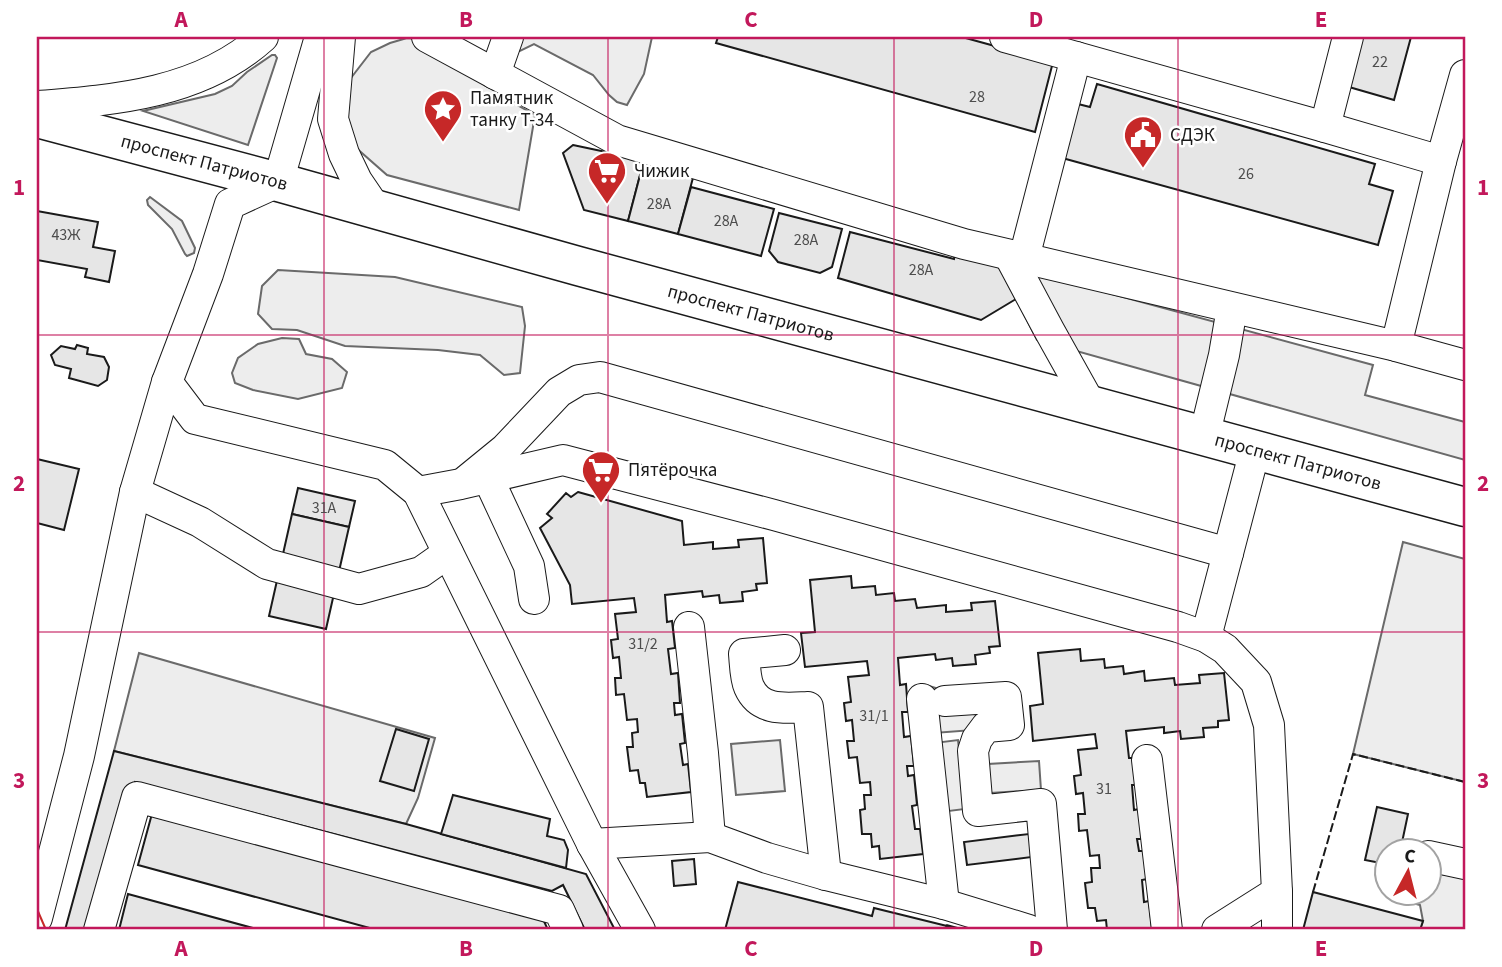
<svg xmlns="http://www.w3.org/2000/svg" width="1502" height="967" font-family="'Source Sans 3',sans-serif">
<rect width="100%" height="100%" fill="#fff"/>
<g fill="#ededed" stroke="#6a6a6a" stroke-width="2">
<polygon points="493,37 652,37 644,74 627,105 617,102 609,95 593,75 534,44 520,51"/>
<polygon points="407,38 417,39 517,102 517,105 535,115 519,210 387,175 346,139 344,87 371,52 390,43"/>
<polygon points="272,55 275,55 277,58 248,145 143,111 215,94 232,86 247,72"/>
<polygon points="150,197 182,221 195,248 194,253 187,256 185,254 172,229 148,205 147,200"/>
<polygon points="998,263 1373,365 1365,395 1465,422 1465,460 1037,340"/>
<polygon points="278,270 395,277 522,307 525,326 520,373 504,375 480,355 438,350 345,346 297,330 272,329 258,314 262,286"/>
<polygon points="282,338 299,339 306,354 332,359 347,372 342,388 298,399 253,390 235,383 232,373 238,358 258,344"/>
<polygon points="1403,542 1465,559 1465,782 1353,754"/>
<polygon points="139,653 435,738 418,798 406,824 114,751"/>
<polygon points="929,686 949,692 1013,727 934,733"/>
<polygon points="780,740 785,791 736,795 731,744"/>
<polygon points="958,740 965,809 941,812 934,743"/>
<polygon points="1039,761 1041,790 990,793 988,764"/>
<polygon points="1429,872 1465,878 1465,930 1420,930 1423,921 1420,905 1394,898 1395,894 1428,894"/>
</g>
<g fill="#e6e6e6" stroke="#1a1a1a" stroke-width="2">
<polygon points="718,37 962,37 1053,62 1035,132 716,43"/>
<polygon points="1362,37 1411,37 1394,100 1349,87"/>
<polygon points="1097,84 1375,164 1369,184 1393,191 1378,245 1055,156 1070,102 1090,107"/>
<polygon points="573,145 644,160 628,221 584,210 563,153"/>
<polygon points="644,160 694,174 678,234 628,221"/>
<polygon points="691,187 774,209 761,256 678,234"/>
<polygon points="37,211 98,222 93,247 115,251 109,282 85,277 87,269 37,260"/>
<polygon points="779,213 842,229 832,267 820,273 778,262 769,251"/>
<polygon points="850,232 954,259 956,246 993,255 1016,299 981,320 838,278"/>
<polygon points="77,345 88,348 87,354 104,357 109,367 107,380 98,386 69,378 71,369 55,365 51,355 61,346 75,349"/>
<polygon points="37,459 79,469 64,530 37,523"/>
<polygon points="298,488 355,501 349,527 292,514"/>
<polygon points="578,492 682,521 684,545 713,542 713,549 739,547 738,540 763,538 767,583 756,584 757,590 742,592 743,601 720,603 719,595 703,597 702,591 665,595 667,622 672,621 675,648 668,649 671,674 678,673 680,703 674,703 675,715 682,714 685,743 680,744 683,765 688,764 691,792 647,797 645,783 640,783 638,770 630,771 627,747 633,747 632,733 638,732 637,719 627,720 624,694 616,695 615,678 621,678 619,657 613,658 611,640 618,639 615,614 636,612 634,598 572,604 570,585 540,528 552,518 547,514 566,493 571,497"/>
<polygon points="292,514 349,527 326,629 269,616"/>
<polygon points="851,576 852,588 875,586 876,595 894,593 895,601 915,599 917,608 946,605 946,612 972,610 971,603 995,601 1000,646 989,647 990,653 975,655 976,664 953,666 952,658 936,660 935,654 898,658 900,685 906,684 908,712 902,712 904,737 911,736 914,766 907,766 908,776 914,775 917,805 912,806 915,829 920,829 923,854 880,859 879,846 872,847 871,834 862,834 860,810 865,809 864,795 871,795 870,782 860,783 857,757 849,758 847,741 854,741 852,720 846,721 844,703 851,702 848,677 869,675 867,661 805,667 801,633 815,632 810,580"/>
<polygon points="1080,649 1081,661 1104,659 1105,668 1123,666 1124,674 1144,671 1145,681 1174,678 1175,685 1200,683 1199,675 1224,673 1229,720 1218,721 1218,727 1203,728 1204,737 1181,739 1180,731 1164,733 1164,727 1126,731 1129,758 1134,758 1137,785 1132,785 1134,810 1139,809 1142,839 1137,839 1139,851 1144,851 1147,879 1142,880 1144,902 1149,901 1152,928 1107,930 1106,920 1097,921 1095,908 1088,908 1085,883 1092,882 1091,868 1100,868 1099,855 1090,856 1087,830 1079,831 1078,814 1085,814 1083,793 1076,794 1074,776 1081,775 1078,750 1097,748 1095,734 1033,741 1030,706 1043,704 1038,653"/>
<polygon points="396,729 429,739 414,791 380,781"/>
<polygon points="114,751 406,824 586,874 615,930 585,930 563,885 552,891 135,782 92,930 65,930"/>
<polygon points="453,795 550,819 547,836 564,840 568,850 566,868 441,834"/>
<polygon points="1377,807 1408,814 1400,852 1386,852 1386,864 1365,860"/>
<polygon points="153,810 543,919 548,930 377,930 138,865"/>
<polygon points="1029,834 1032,857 967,865 964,842"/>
<polygon points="694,859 696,884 674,886 672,861"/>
<polygon points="738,882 872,916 874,908 947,926 946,930 725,930"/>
<polygon points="1313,892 1423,921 1420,930 1303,930"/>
<polygon points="128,894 260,930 119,930"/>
</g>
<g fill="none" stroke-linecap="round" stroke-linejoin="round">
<g stroke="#1a1a1a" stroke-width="32">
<g id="minor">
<polyline points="340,37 333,119 344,154 357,181 376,209"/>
<polyline points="427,37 617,140 964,244 1396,346 1465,365"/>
<polyline points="1005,37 1325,127 1441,161"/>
<polyline points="495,74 508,37"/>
<path d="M37,106C117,100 201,93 263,37"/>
<polyline points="1325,127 1348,37"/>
<polyline points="1009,255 1049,330 1092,407"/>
<polyline points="1024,258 1076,57"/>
<polyline points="1396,346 1441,161 1465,75"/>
<polyline points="167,382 195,419 385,465 418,492 592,844 640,930"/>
<polyline points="1204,437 1224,355 1232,308"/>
<polyline points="488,478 529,566 534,599"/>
<polyline points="467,480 505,449 559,392 579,380 600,377 1228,553"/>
<polyline points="135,492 200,522 267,564 359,589 421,572 448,553"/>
<polyline points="418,492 461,484 563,460 774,515 1178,627 1206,637 1225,649 1256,682 1269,725 1277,892 1217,930"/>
<polyline points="689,627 703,753 710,837"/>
<polyline points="1206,637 1255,450"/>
<path d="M785,650L744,654C745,664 745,678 749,687C760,712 786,708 808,707L826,875"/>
<polyline points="922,699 944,904"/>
<polyline points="945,701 1006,697 1009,725 986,727 977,739 973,751 978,811 1041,804 1052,930"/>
<polyline points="1147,760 1167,930"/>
<polyline points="592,844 710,837 767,858 826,875 944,904 1029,930"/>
<polyline points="1428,856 1465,864"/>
<polyline points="37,918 79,756 135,492 167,382 208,274 230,204 278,182 320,37"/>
<polyline points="99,930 137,797 559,910 568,930"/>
<polyline points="1277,930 1277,892"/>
</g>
</g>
<g stroke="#1a1a1a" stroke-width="41">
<g id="highway">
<path id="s1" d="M37,118L278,182L578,266L1465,507"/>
</g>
</g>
<use href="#minor" stroke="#fff" stroke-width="30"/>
<use href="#highway" stroke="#fff" stroke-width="38"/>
<polyline stroke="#1a1a1a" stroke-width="2" stroke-dasharray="9 3.5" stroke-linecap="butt" points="1313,892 1353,754 1465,782"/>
<polyline stroke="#1a1a1a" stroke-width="3.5" points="947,926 962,930"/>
<polyline stroke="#c62828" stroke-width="2" stroke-dasharray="24 5 3.5 5" stroke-linecap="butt" points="37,909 46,930"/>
</g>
<path fill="none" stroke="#c2185b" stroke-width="2" stroke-opacity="0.55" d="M324,37V930M608,37V930M894,37V930M1178,37V930M37,335H1465M37,632H1465"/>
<defs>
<g id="sight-pin" transform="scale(2.0125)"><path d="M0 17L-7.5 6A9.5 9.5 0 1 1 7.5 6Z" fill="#c62828" stroke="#fff"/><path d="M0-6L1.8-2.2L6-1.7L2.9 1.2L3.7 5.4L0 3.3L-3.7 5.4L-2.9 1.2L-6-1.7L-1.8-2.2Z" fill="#fff"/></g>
<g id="civic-pin" transform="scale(2.0125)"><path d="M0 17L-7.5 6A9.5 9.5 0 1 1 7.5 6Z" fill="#c62828" stroke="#fff"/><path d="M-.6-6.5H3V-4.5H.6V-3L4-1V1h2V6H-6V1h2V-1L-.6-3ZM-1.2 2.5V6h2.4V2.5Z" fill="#fff"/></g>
<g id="supermarket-pin" transform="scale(2.0125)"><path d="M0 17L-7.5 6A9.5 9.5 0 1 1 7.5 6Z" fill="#c62828" stroke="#fff"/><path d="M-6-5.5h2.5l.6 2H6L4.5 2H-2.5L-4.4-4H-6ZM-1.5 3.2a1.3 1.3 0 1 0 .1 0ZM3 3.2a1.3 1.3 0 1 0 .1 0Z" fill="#fff"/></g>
</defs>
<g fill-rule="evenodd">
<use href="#sight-pin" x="443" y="109"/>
<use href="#civic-pin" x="1143" y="135"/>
<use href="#supermarket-pin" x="607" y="171"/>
<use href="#supermarket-pin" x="601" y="470"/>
</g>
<g text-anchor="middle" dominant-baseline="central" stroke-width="5" stroke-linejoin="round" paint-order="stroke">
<g font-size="16" fill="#4d4d4d">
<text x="1380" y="62">22</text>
<text x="977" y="97">28</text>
<text x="1246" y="174">26</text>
<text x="659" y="204">28А</text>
<text x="726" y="221">28А</text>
<text x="66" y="235">43Ж</text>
<text x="806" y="240">28А</text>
<text x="921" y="270">28А</text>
<text x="324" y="508">31А</text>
<text x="643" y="644">31/2</text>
<text x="874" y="716">31/1</text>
<text x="1104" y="789">31</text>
</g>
<g font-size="19" fill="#1a1a1a" stroke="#fff" text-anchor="start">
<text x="470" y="98">Памятник<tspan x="470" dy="22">танку Т-34</tspan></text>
<text x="1170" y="135">СДЭК</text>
<text x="634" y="171">Чижик</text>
<text x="628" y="470">Пятёрочка</text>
</g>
<g font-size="19" fill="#1a1a1a" stroke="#fff">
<text stroke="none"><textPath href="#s1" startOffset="173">проспект Патриотов</textPath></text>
<text stroke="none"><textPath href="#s1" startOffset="740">проспект Патриотов</textPath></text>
<text stroke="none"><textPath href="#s1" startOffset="1307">проспект Патриотов</textPath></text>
</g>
</g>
<rect width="1502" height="967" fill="none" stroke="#ffffff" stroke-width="77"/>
<g transform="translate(1408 872) rotate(7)"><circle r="33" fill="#ffffff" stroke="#a3a3a3" stroke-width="2"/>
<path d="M0-5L12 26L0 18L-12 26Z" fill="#c62828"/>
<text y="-10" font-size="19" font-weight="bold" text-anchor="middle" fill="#1a1a1a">С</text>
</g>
<rect x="38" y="38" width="1426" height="890" fill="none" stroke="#c2185b" stroke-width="2.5"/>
<g font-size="23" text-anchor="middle" font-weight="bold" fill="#c2185b">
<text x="181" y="27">A</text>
<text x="466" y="27">B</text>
<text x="751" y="27">C</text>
<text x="1036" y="27">D</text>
<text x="1321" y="27">E</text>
<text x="19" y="195">1</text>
<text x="1483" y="195">1</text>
<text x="19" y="491">2</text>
<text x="1483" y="491">2</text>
<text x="19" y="788">3</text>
<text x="1483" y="788">3</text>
<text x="181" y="956">A</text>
<text x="466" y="956">B</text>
<text x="751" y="956">C</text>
<text x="1036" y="956">D</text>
<text x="1321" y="956">E</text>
</g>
</svg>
